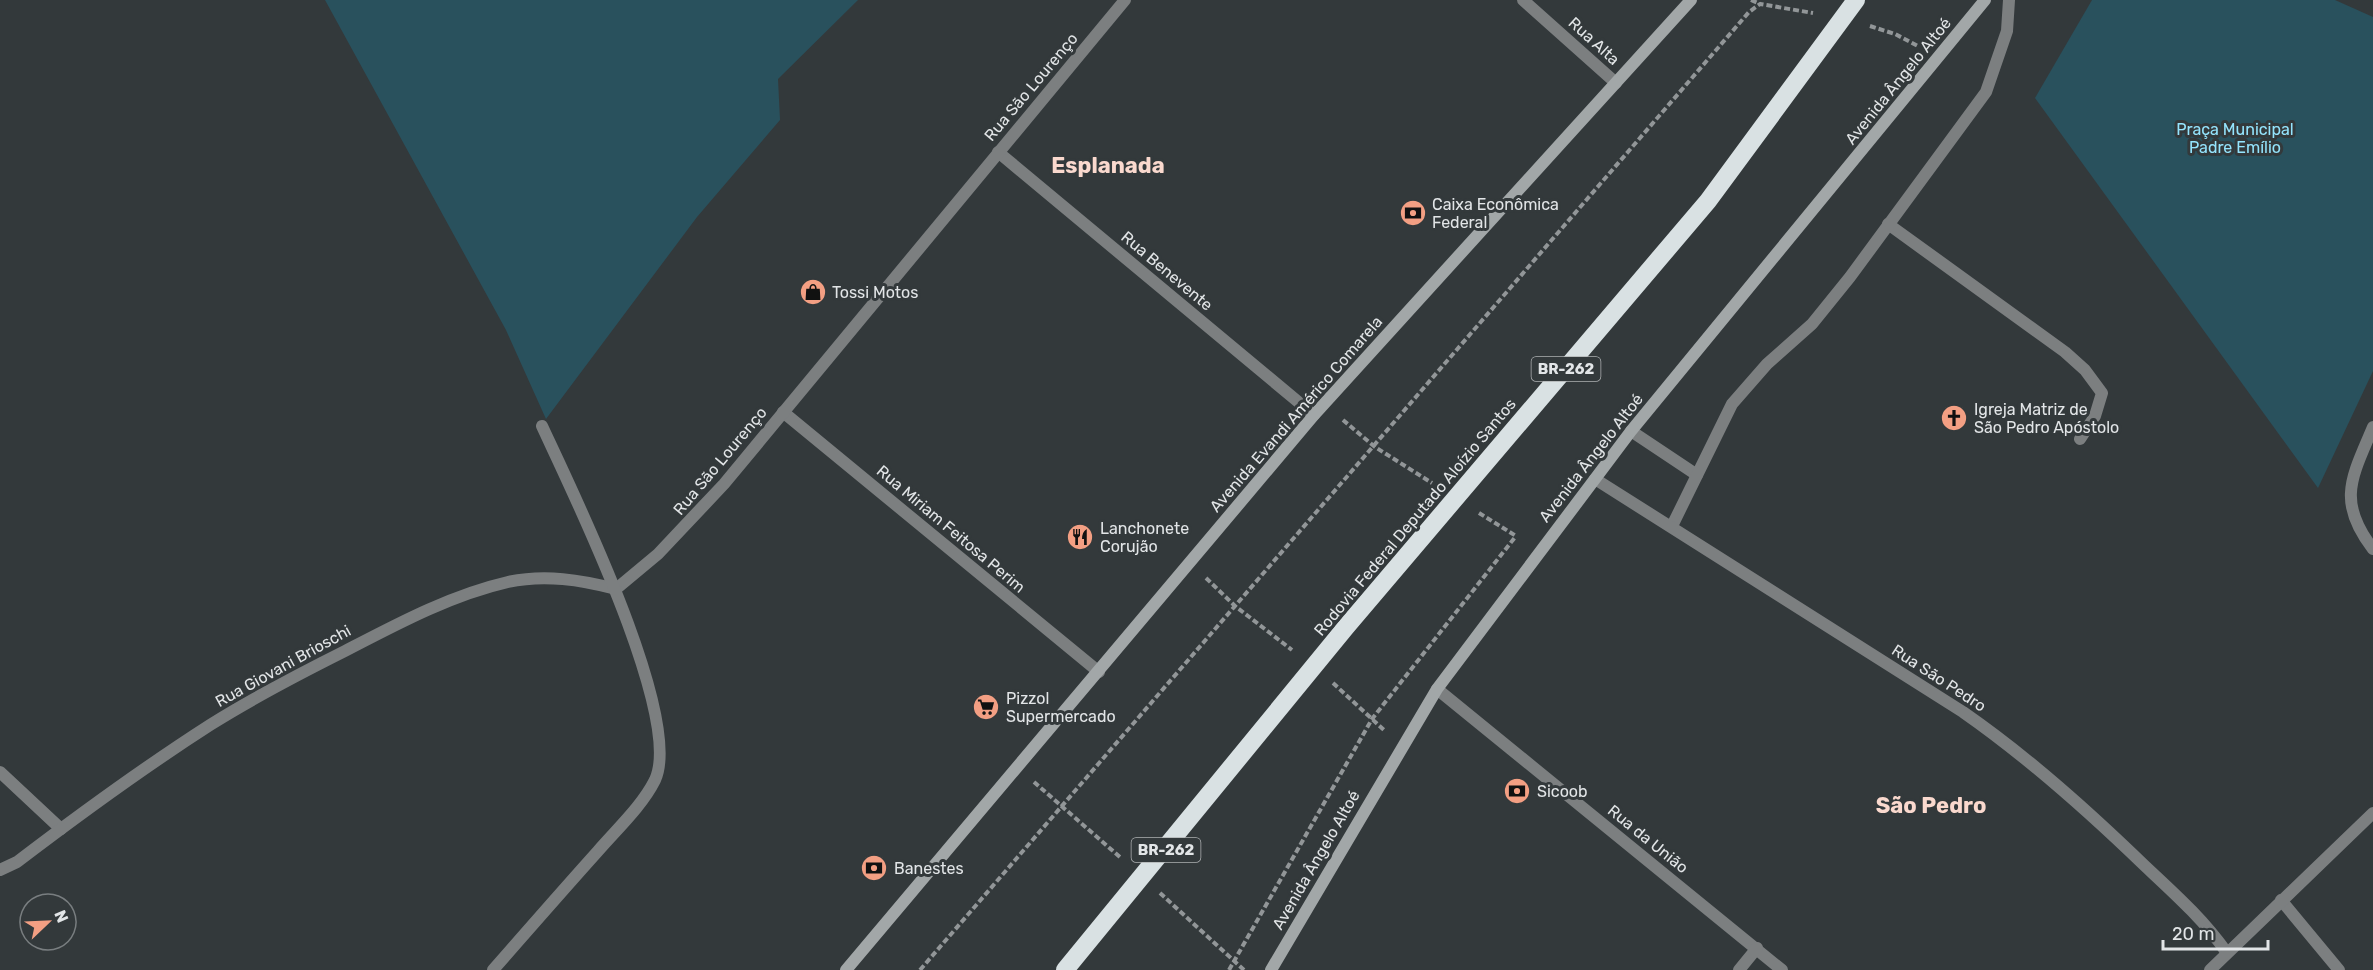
<svg xmlns="http://www.w3.org/2000/svg" width="2373" height="970" font-family="Rubik,sans-serif">
<rect width="100%" height="100%" fill="#33393b"/>
<g fill="#29515d">
<polygon points="325,0 858,0 778,79 780,120 697,217 546,419 506,330"/>
<polygon points="2092,0 2335,0 2373,17 2373,371 2318,488 2035,98"/>
</g>
<g fill="none" stroke-linecap="round" stroke-linejoin="round">
<g stroke="#929698" stroke-width="4" stroke-dasharray="6 3" stroke-linecap="butt">
<polyline points="1751,0 1760,4"/>
<polyline points="1870,26 1895,34 1918,46"/>
<polyline points="1343,420 1375,447 1432,483"/>
<polyline points="1479,513 1516,536"/>
<polyline points="1206,578 1235,606 1292,650"/>
<polyline points="1333,683 1385,731"/>
<polyline points="1034,782 1121,858"/>
<polyline points="1160,893 1244,970"/>
<polyline points="920,970 1749,12 1760,4 1813,13"/>
<polyline points="1229,970 1372,719 1516,536"/>
</g>
<g stroke="#7c7f80" stroke-width="12">
<polyline points="1888,224 2065,352 2085,370 2102,393 2095,416 2080,439"/>
<polyline points="1631,431 1697,475"/>
<polyline points="1672,526 1732,404 1767,364 1812,324 1850,277 1986,92 2007,31 2009,0"/>
</g>
<g stroke="#7c7f80" stroke-width="12">
<polyline points="1523,0 1616,83"/>
<polyline points="998,152 1314,415"/>
<polyline points="783,412 1099,672"/>
<path d="M2373,427C2352,477 2336,501 2373,549"/>
<path d="M1595,479L1963,712C2029,758 2087,810 2145,866C2175,894 2204,920 2227,953"/>
<polyline points="616,589 658,554 724,484 1125,0"/>
<polyline points="1437,689 1782,970"/>
<polyline points="0,772 61,829"/>
<path d="M0,870L17,862C80,814 143,768 210,725C253,698 299,674 345,651C397,624 451,595 508,582C545,574 581,580 616,589"/>
<polyline points="2281,900 2339,970"/>
<path d="M493,970C528,930 563,890 598,851C617,829 642,806 655,780C684,718 572,491 542,426"/>
<polyline points="1739,970 1757,948"/>
<polyline points="2210,970 2373,813"/>
</g>
<g stroke="#a2a7a8" stroke-width="12">
<polyline points="846,970 1314,415 1691,0"/>
<polyline points="1271,970 1437,689 1631,431 1985,0"/>
</g>
<polyline stroke="#d9e1e3" stroke-width="18" points="1065,970 1346,627 1708,201 1856,0"/>
</g>
<defs>
<g id="bank-disc" transform="scale(1.35)"><circle r="9.5" fill="#f39f83" stroke="#33393b"/><path d="M-6-4H6V4H-6ZM0-2.3a2.3 2.3 0 1 0 0 4.6a2.3 2.3 0 1 0 0-4.6Z" fill="#111"/></g>
<g id="shop-disc" transform="scale(1.35)"><circle r="9.5" fill="#f39f83" stroke="#33393b"/><path d="M-5-2.5h2.3a2.7 3.5 0 0 1 5.4 0H5L5.5 6h-11ZM-1.5-2.5h3a1.5 2.3 0 0 0-3 0Z" fill="#111"/></g>
<g id="church-disc" transform="scale(1.35)"><circle r="9.5" fill="#f39f83" stroke="#33393b"/><path d="M-1.2-6h2.4v3.5h3.3v2.4h-3.3V6h-2.4V-.1h-3.3v-2.4h3.3Z" fill="#111"/></g>
<g id="restaurant-disc" transform="scale(1.35)"><circle r="9.5" fill="#f39f83" stroke="#33393b"/><path d="M-5-6h1v4h1v-4h1v4h1v-4h1v5L-1.5 .5V6h-2V.5L-5-1ZM5-6V6H3V1.5H1.5Q1.5-4 5-6Z" fill="#111"/></g>
<g id="supermarket-disc" transform="scale(1.35)"><circle r="9.5" fill="#f39f83" stroke="#33393b"/><path d="M-6-5.5h2.5l.6 2H6L4.5 2H-2.5L-4.4-4H-6ZM-1.5 3.2a1.3 1.3 0 1 0 .1 0ZM3 3.2a1.3 1.3 0 1 0 .1 0Z" fill="#111"/></g>
</defs>
<g fill-rule="evenodd">
<use href="#bank-disc" x="1413" y="213"/>
<use href="#shop-disc" x="813" y="292"/>
<use href="#church-disc" x="1954" y="418"/>
<use href="#restaurant-disc" x="1080" y="537"/>
<use href="#supermarket-disc" x="986" y="707"/>
<use href="#bank-disc" x="1517" y="791"/>
<use href="#bank-disc" x="874" y="868"/>
</g>
<g text-anchor="middle" dominant-baseline="central" stroke-width="6" stroke-linejoin="round" paint-order="stroke">
<g fill="#33393b" stroke="#aeb1b3" stroke-width="1.5">
<rect x="1531.5" y="357" width="69" height="24" rx="4.5"/>
<rect x="1131.5" y="838" width="69" height="24" rx="4.5"/>
</g>
<g font-size="15" font-weight="bold" fill="#e2e5e7">
<text x="1566" y="369">BR-262</text>
<text x="1166" y="850">BR-262</text>
</g>
<g font-size="16" fill="#e2e5e7" stroke="#33393b">
<text transform="translate(1594 41) rotate(42)">Rua Alta</text>
<text transform="translate(1898 81) rotate(-51)">Avenida Ângelo Altoé</text>
<text transform="translate(1031 87) rotate(-50)">Rua São Lourenço</text>
<text transform="translate(1167 271) rotate(40)">Rua Benevente</text>
<text transform="translate(1296 414) rotate(-49)">Avenida Evandi Américo Comarela</text>
<text transform="translate(1591 458) rotate(-52)">Avenida Ângelo Altoé</text>
<text transform="translate(720 461) rotate(-50)">Rua São Lourenço</text>
<text transform="translate(1415 517) rotate(-50)">Rodovia Federal Deputado Aloízio Santos</text>
<text transform="translate(951 529) rotate(40)">Rua Miriam Feitosa Perim</text>
<text transform="translate(283 666) rotate(-29)">Rua Giovani Brioschi</text>
<text transform="translate(1939 678) rotate(33)">Rua São Pedro</text>
<text transform="translate(1648 839) rotate(39)">Rua da União</text>
<text transform="translate(1316 860) rotate(-60)">Avenida Ângelo Altoé</text>
</g>
<g font-size="16" fill="#94e4fd" stroke="#33393b">
<text x="2235" y="129">Praça Municipal<tspan x="2235" dy="18">Padre Emílio</tspan></text>
</g>
<g font-size="16" fill="#e2e5e7" stroke="#33393b" text-anchor="start">
<text x="1432" y="204">Caixa Econômica<tspan x="1432" dy="18">Federal</tspan></text>
<text x="832" y="292">Tossi Motos</text>
<text x="1974" y="409">Igreja Matriz de<tspan x="1974" dy="18">São Pedro Apóstolo</tspan></text>
<text x="1100" y="528">Lanchonete<tspan x="1100" dy="18">Corujão</tspan></text>
<text x="1006" y="698">Pizzol<tspan x="1006" dy="18">Supermercado</tspan></text>
<text x="1537" y="791">Sicoob</text>
<text x="894" y="868">Banestes</text>
</g>
<g font-size="22" font-weight="bold" fill="#fad9ce" stroke="#33393b">
<text x="1108" y="165">Esplanada</text>
<text x="1931" y="805">São Pedro</text>
</g>
</g>
<g transform="translate(48 922) rotate(67)"><circle r="28" fill="#33393b" stroke="#797e80" stroke-width="1.5"/>
<path d="M0-4.5L10 22L0 15L-10 22Z" fill="#f39f83"/>
<text y="-9" font-size="16" font-weight="bold" text-anchor="middle" fill="#e2e5e7">N</text>
</g>
<path d="M2163 940v9h105v-9" fill="none" stroke="#e2e5e7" stroke-width="3"/>
<text x="2172" y="940" font-size="18" fill="#e2e5e7" stroke="#33393b" stroke-width="4.5" paint-order="stroke">20 m</text>
</svg>
